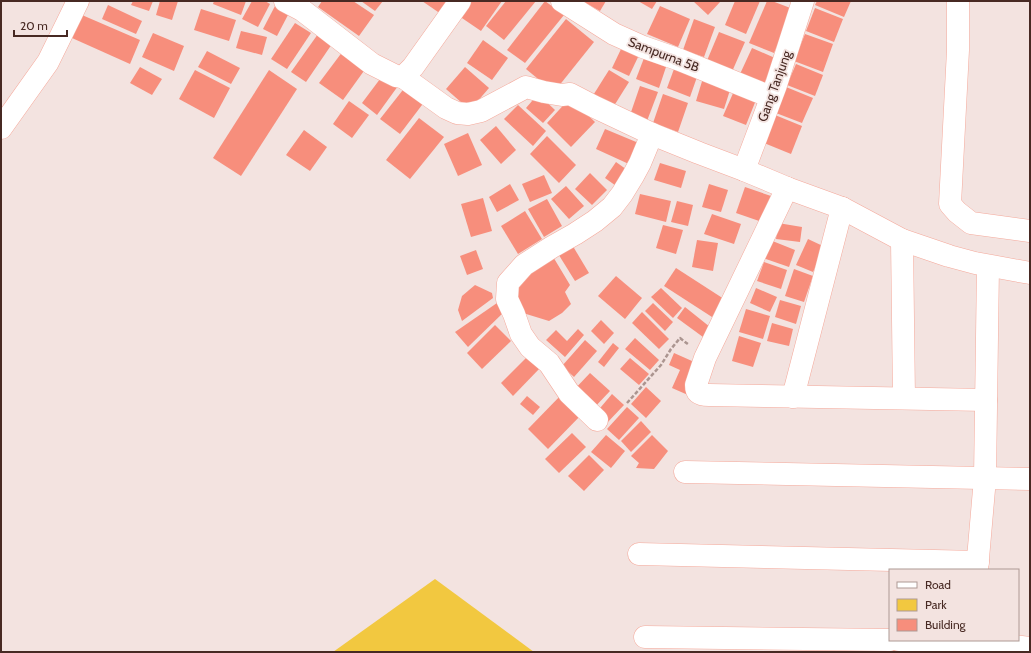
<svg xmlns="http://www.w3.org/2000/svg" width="1031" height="653" font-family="Cabin,sans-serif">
<rect width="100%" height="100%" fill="#f3e3e0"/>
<polygon fill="#f2c840" points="435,579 534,652 333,652"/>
<g fill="#f78e7c">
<polygon points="133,1 153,1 149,11 131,5"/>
<polygon points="160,1 178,1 172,20 156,15"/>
<polygon points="214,1 246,1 241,15 213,4"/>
<polygon points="252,1 265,1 270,4 258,27 242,19"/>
<polygon points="322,1 353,1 374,15 359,36 318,7"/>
<polygon points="361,1 383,1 375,11"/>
<polygon points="422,1 450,1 441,14"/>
<polygon points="469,1 502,1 481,31 459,16"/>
<polygon points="506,1 536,1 504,40 486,26"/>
<polygon points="545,1 564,15 525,63 507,50"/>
<polygon points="582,1 606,1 600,11"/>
<polygon points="638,1 657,1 652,9"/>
<polygon points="693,1 721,1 708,15"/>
<polygon points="735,1 760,1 746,34 725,25"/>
<polygon points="767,1 772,1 793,9 774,53 749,43"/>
<polygon points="817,1 851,1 844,17 815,5"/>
<polygon points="108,5 142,21 136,34 102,19"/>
<polygon points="275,6 289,13 277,36 263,29"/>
<polygon points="660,6 690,19 678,47 647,34"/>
<polygon points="815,8 843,19 834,42 806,31"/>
<polygon points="201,9 236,20 229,41 194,30"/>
<polygon points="82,15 140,40 130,64 72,38"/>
<polygon points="566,19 594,42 554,92 526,69"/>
<polygon points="694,19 715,27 704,57 683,50"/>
<polygon points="295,23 311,33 287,69 271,59"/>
<polygon points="241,31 267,37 262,55 236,48"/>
<polygon points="719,32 745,42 731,74 706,63"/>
<polygon points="153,33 184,46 174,71 142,57"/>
<polygon points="318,34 332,44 306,82 291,72"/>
<polygon points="805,34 833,44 823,72 794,61"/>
<polygon points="483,40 508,58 492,80 467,63"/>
<polygon points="622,47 639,55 629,76 612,68"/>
<polygon points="752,48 775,58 764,84 740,74"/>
<polygon points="207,51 240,68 231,84 198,67"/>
<polygon points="343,51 366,68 343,100 319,83"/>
<polygon points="644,58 666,67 659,88 636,79"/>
<polygon points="796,64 823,75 815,96 787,85"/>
<polygon points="140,67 162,79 152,95 130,83"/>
<polygon points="465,67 489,88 470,110 446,89"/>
<polygon points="674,69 697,77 690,97 667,88"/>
<polygon points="195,70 230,88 214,118 179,99"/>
<polygon points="269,70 297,89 241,176 213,158"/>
<polygon points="609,70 629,82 612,109 592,97"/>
<polygon points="383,75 398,86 377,115 362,103"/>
<polygon points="703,78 731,87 724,109 696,101"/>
<polygon points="406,86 425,101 400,134 380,119"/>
<polygon points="640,86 658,92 647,121 630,115"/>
<polygon points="786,87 813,98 802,123 776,113"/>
<polygon points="734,91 756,100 746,125 723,116"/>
<polygon points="538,94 555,110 543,123 526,108"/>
<polygon points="663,94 688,103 678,132 653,123"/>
<polygon points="570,98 595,122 571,147 547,123"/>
<polygon points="349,101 369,115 352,138 333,124"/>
<polygon points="518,105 546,131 533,146 504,119"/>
<polygon points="775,115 802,126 791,154 764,143"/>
<polygon points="419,118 444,137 410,179 386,160"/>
<polygon points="496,126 516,150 501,164 480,140"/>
<polygon points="605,129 641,144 631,165 596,149"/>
<polygon points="304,130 327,147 310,171 286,155"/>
<polygon points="468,133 482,165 458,176 444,144"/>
<polygon points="547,136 576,165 559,183 530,154"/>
<polygon points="616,162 630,172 619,188 605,178"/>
<polygon points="660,163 686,171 681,188 654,180"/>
<polygon points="590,173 607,190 592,205 575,189"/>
<polygon points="544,175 552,193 530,202 522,184"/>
<polygon points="510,184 519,200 497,212 489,197"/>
<polygon points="709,184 728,190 721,212 702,207"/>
<polygon points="566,186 584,206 569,219 551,199"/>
<polygon points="745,187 771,196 762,222 736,213"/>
<polygon points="640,194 671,201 666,222 635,214"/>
<polygon points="483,198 492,231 471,237 461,204"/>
<polygon points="547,199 562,226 544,237 528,209"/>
<polygon points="677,201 693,205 688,226 671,222"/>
<polygon points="525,211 542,239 518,254 501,226"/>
<polygon points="712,214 741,224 734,244 704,234"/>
<polygon points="778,223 802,227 800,242 776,239"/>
<polygon points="663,225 683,230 676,254 656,248"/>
<polygon points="808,239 825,247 813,272 796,265"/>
<polygon points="697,240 718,243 713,271 692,267"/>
<polygon points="770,240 795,250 789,267 763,258"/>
<polygon points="571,243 589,273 575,281 557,252"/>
<polygon points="476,250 483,269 467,275 460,256"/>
<polygon points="552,255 570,285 565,292 571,304 562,313 549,321 523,313 515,293 521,275"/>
<polygon points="764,262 787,270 781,289 757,281"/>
<polygon points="676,268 724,299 712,317 664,286"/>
<polygon points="794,269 813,276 804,302 785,296"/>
<polygon points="616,276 642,298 625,319 598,296"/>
<polygon points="475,285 492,293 493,298 462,321 458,310 462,296"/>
<polygon points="661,288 682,308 673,318 651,297"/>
<polygon points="756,288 777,297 770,312 750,303"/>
<polygon points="780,300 801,306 796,324 775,317"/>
<polygon points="497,303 505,311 468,347 455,332"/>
<polygon points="653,303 673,322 665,331 645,311"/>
<polygon points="685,307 710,327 703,337 677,318"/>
<polygon points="746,309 770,316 763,339 739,332"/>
<polygon points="642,312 669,339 659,349 632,323"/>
<polygon points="601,320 614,333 604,344 591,331"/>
<polygon points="772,323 793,329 789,346 767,341"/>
<polygon points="495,325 511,341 482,369 467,353"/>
<polygon points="578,329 584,335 565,357 546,340 556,330 567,341"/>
<polygon points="739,336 761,343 753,367 732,361"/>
<polygon points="635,338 659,360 650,370 625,349"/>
<polygon points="585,340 597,351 574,377 562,366"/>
<polygon points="613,343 619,348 604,367 598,362"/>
<polygon points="674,353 701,365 688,395 672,388 680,370 669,365"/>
<polygon points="529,355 541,367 513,396 501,383"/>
<polygon points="630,358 649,374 639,385 620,369"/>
<polygon points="590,373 610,391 592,410 572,392"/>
<polygon points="646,387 661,401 646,418 631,404"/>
<polygon points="563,393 583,413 548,449 528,429"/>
<polygon points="612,394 624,405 606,424 595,414"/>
<polygon points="527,396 540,407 533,415 520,404"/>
<polygon points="627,407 639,418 619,440 607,429"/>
<polygon points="641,421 651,432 631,452 621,441"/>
<polygon points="572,433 586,447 559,473 545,459"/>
<polygon points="606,435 625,451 611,468 591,452"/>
<polygon points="652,435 668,451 654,469 636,468 639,463 631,456"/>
<polygon points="589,455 604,470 584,491 568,476"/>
</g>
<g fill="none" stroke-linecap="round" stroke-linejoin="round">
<g stroke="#f5a99b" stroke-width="23">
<g id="minor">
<polyline points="285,1 302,10 372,64 396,76 403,77 413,67 460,1"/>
<polyline points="562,1 614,34 643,47 680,60 771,97"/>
<polyline points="958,1 958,50 950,204 957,212 971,223 1030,231"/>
<polyline points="403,77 446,108 457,113 468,114 481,111 526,87 544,92 562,95 570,94 595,107 652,134 699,153 744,170 787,188 842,208 902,240 949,256 975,263 1030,273"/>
<polyline points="1,128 48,62 78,1"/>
<polyline points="744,170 776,85 803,1"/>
<path d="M787,188L705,358L696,385C696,394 701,395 709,395L986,400"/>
<polyline points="902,240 904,398"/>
<polyline points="793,397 842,208"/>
<polyline points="597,420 569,393 549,363 530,347 521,334 514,314 507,299 508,283 524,265 552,247 575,234 595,221 612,207 622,194 633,176 640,163 652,134"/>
<polyline points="685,472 1030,479"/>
<polyline points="639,554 978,562"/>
<polyline points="977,570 985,478 988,266"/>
<polyline points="645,637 890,640"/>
<polyline points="899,640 972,641 972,640"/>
<polyline points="972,641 1030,648"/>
</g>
</g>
<polyline stroke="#ab9590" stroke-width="2.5" stroke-dasharray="4 2" stroke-linecap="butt" points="627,403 661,365 671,349 680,338 689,345"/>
<use href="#minor" stroke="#fff" stroke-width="22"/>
</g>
<g text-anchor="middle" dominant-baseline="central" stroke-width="3.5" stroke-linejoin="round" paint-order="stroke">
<g font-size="13" fill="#472923" stroke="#f3e3e0">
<text transform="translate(664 54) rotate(21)">Sampurna 5B</text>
<text transform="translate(774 86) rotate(-70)">Gang Tanjung</text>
</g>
</g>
<rect width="1031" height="653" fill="none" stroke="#472923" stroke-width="4"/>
<rect x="889" y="569" width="130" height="72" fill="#f3e3e0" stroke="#ae9994"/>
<rect x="897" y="582" width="20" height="6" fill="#ffffff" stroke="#ae9994"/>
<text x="925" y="589" font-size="12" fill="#472923">Road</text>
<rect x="897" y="599" width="20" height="12" fill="#f2c840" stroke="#ae9994"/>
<text x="925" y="609" font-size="12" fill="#472923">Park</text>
<rect x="897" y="619" width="20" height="12" fill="#f78e7c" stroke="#ae9994"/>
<text x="925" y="629" font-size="12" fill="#472923">Building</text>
<path d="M14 30v6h53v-6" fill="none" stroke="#472923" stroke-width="2"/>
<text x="20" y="30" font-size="12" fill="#472923" stroke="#f3e3e0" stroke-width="3" paint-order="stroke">20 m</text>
</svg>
